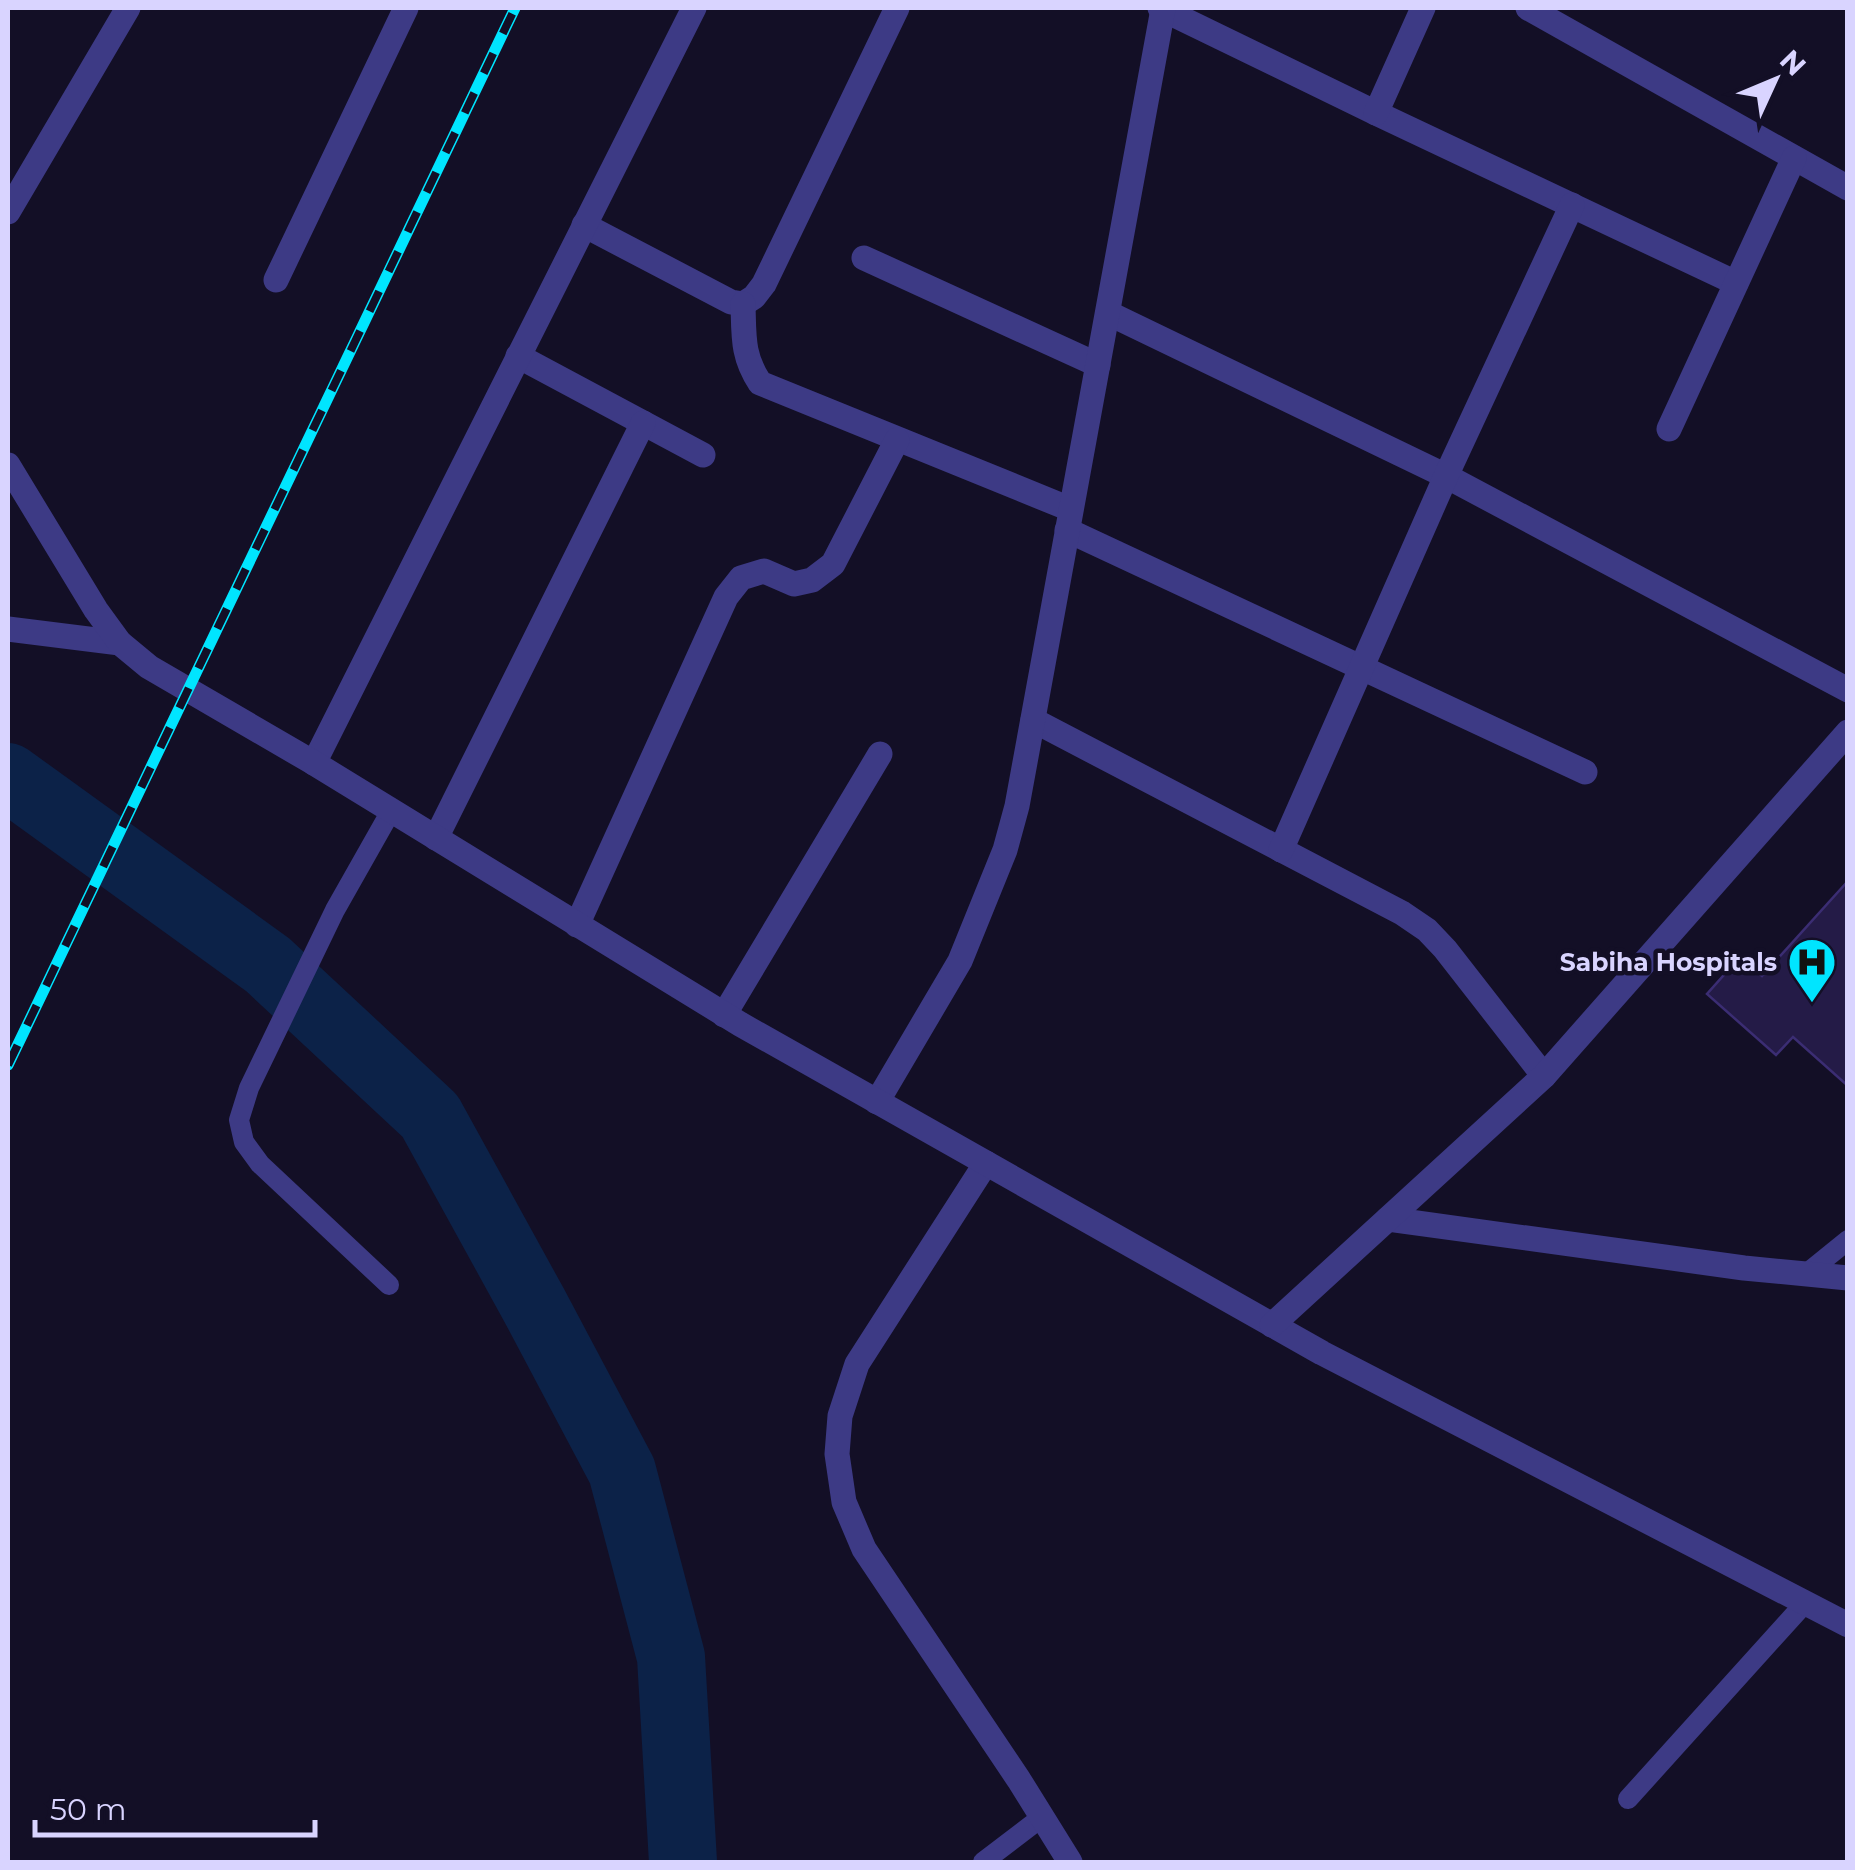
<svg xmlns="http://www.w3.org/2000/svg" width="1855" height="1870" font-family="Montserrat,sans-serif">
<rect width="100%" height="100%" fill="#130f26"/>
<g fill="none" stroke-linecap="round" stroke-linejoin="round">
<polyline stroke="#0c2248" stroke-width="68" points="8,777 268,965 430,1116 534,1305 622,1471 671,1657 683,1862"/>
</g>
<polygon fill="#241b47" stroke="#3b2d73" stroke-width="2.5" points="1848,881 1848,1086 1793,1037 1776,1055 1707,994 1740,957 1762,976"/>
<g fill="none" stroke-linecap="round" stroke-linejoin="round">
<g stroke="#3d3a85" stroke-width="20">
<polyline points="1806,1274 1848,1240"/>
<polyline points="389,1285 260,1164 244,1142 239,1120 249,1088 335,910 391,811"/>
<polyline points="1628,1799 1805,1603"/>
<polyline points="983,1862 1042,1817"/>
</g>
<g stroke="#3d3a85" stroke-width="25">
<polyline points="1160,8 1376,113 1736,283"/>
<polyline points="1528,8 1848,188"/>
<polyline points="1376,113 1423,8"/>
<polyline points="8,212 128,8"/>
<polyline points="584,225 731,302 743,304 754,297 764,284 897,8"/>
<polyline points="864,258 1098,365"/>
<polyline points="276,280 406,8"/>
<path d="M743,304C744,336 742,356 760,383L1070,509"/>
<polyline points="1108,313 1446,476 1848,690"/>
<polyline points="518,356 703,455"/>
<polyline points="1669,429 1794,158"/>
<polyline points="1067,530 1585,772"/>
<polyline points="8,629 120,643"/>
<polyline points="1033,720 1402,913 1427,930 1445,949 1544,1076"/>
<polyline points="314,763 694,8"/>
<polyline points="436,838 643,423"/>
<polyline points="1281,850 1446,476 1572,205"/>
<polyline points="577,925 726,597 741,578 764,571 794,584 812,580 833,564 897,440"/>
<polyline points="724,1015 880,754"/>
<polyline points="877,1102 960,961 1005,850 1017,806 1163,9"/>
<polyline points="986,1163 857,1364 840,1416 837,1454 844,1502 864,1549 1019,1780 1070,1862"/>
<polyline points="1388,1219 1744,1268 1848,1278"/>
</g>
<g stroke="#3d3a85" stroke-width="25">
<polyline points="8,465 96,610 120,643 149,667 314,763 740,1024 1322,1353 1848,1625"/>
<polyline points="1272,1325 1544,1076 1848,732"/>
</g>
<g stroke="#00e5ff" stroke-width="11">
<polyline id="rail" points="8,1065 515,8"/>
</g>
<use href="#rail" stroke="#130f26" stroke-width="8" stroke-dasharray="22" stroke-linecap="butt"/>
</g>
<defs>
<g id="hospital-pin" transform="scale(2.5)"><path d="M0 17L-7.5 6A9.5 9.5 0 1 1 7.5 6Z" fill="#00e5ff" stroke="#130f26"/><path d="M-5-5h3v3.5h4V-5h3V5h-3V1.5h-4V5h-3Z" fill="#111"/></g>
</defs>
<g fill-rule="evenodd">
<use href="#hospital-pin" x="1812" y="962"/>
</g>
<g text-anchor="middle" dominant-baseline="central" stroke-width="9" stroke-linejoin="round" paint-order="stroke">
<g font-size="25" font-weight="bold" fill="#d9d4ff" stroke="#130f26" text-anchor="end">
<text x="1777" y="962">Sabiha Hospitals</text>
</g>
</g>
<rect width="1855" height="1870" fill="none" stroke="#d9d4ff" stroke-width="20"/>
<g transform="translate(1775 80) rotate(46)" stroke="#130f26" stroke-width="8" paint-order="stroke">
<path d="M0-8L18 38L0 25L-18 38Z" fill="#d9d4ff"/>
<text y="-15" font-size="28" font-weight="bold" text-anchor="middle" fill="#d9d4ff">N</text>
</g>
<path d="M35 1820v15h280v-15" fill="none" stroke="#d9d4ff" stroke-width="5"/>
<text x="50" y="1820" font-size="30" fill="#d9d4ff" stroke="#130f26" stroke-width="8" paint-order="stroke">50 m</text>
</svg>
